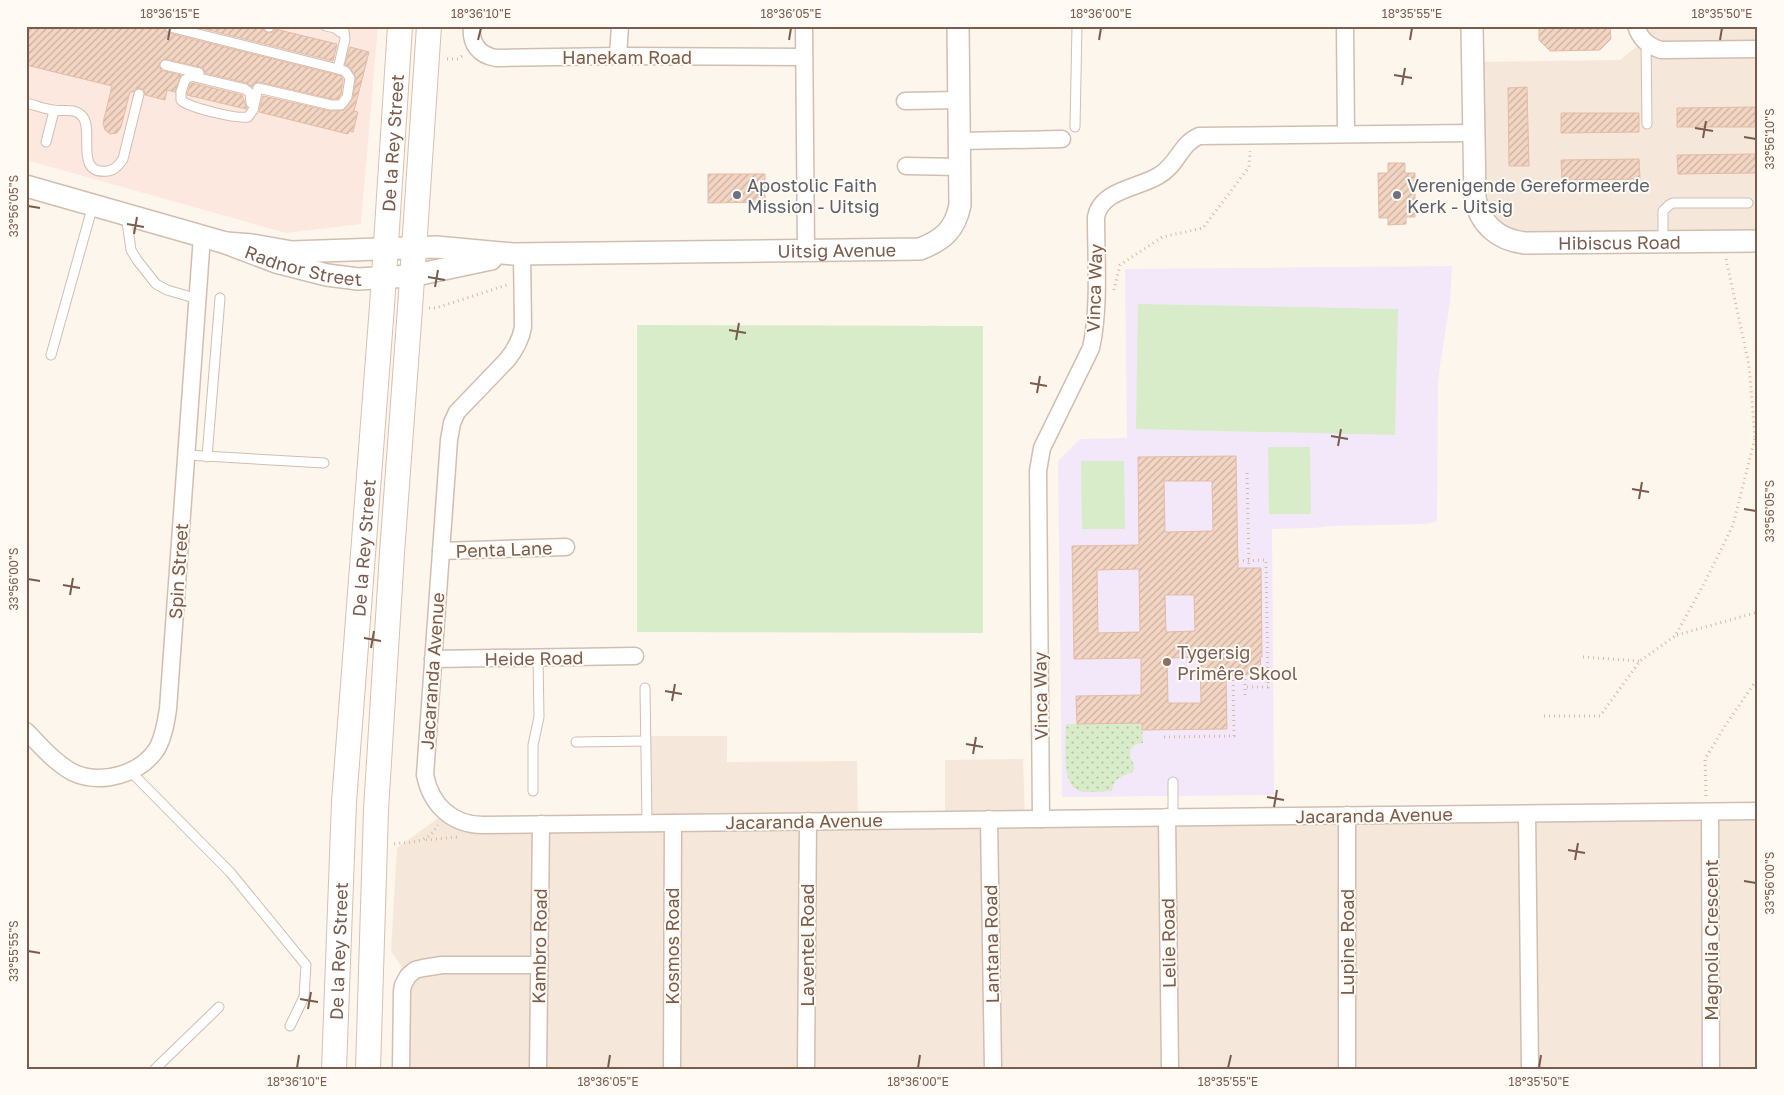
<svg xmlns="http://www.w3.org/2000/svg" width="1784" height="1095" font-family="'Golos Text',sans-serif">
<defs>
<pattern id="park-dots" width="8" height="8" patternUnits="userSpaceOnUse" patternTransform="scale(1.25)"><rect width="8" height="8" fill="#d8ecc9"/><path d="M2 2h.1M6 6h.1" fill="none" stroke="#b4c2a5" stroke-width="1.8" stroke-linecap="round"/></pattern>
<pattern id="building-hatch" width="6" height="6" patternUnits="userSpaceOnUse" patternTransform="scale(1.25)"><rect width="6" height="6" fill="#f3d5c3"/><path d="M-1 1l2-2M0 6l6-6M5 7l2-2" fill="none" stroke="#cab0a1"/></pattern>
</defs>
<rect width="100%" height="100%" fill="#fdf6ec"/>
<g fill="#f5e8da">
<polygon points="1635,26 1758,26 1758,242 1524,244 1485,224 1472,62 1620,60 1642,42"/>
<polygon points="651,736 727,736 727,762 857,761 858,821 945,821 945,760 1023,759 1025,820 1758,812 1758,1069 401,1069 408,976 391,951 397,848 445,813 454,819 651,824"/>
</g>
<polygon fill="#fde8e0" points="26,26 378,26 361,224 286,233 26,160"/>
<polygon fill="#f3e8fa" points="1452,266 1450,302 1440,365 1438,385 1437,521 1427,524 1331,526 1314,528 1272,529 1274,795 1062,797 1058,461 1080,439 1127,438 1125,269"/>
<path fill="url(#park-dots)" d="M1142,723L1143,743C1135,743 1131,747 1130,754C1130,759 1133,761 1134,766C1137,778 1115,770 1112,791C1102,791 1087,794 1077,790C1061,783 1066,739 1066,724Z"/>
<g fill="#d8ecc9">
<polygon points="1138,304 1398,309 1395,435 1136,429"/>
<polygon points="637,325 983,326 983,633 637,632"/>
<polygon points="1268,447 1310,447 1311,514 1269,514"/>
<polygon points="1081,461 1124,461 1125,529 1082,529"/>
</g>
<g fill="url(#building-hatch)" stroke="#e6bba3" fill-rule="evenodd">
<polygon points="26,26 164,26 165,31 168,33 341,76 343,80 341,94 338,99 332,99 259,82 254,83 252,87 246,83 205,73 204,69 200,67 164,59 159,64 161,70 181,75 175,92 167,90 165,100 145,95 144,90 140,88 135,89 133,92 130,92 121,127 117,133 110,134 105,130 103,123 112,86 26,65"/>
<polygon points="193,26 263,26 264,31 269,33 273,32 275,29 337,44 333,61"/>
<polygon points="1539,26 1610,26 1611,39 1600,50 1550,51 1539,40"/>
<polygon points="350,47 369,52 354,111 358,112 353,132 349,131 348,134 259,112 263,96 330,111 344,110 353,98 356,79 350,67 345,65"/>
<polygon points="192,83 242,95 247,108 246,109 187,95 190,84"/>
<polygon points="1527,87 1529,166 1509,166 1508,88"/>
<polygon points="1755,107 1755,127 1677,127 1677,108"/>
<polygon points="1561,113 1639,113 1639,132 1561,133"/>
<polygon points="1755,154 1756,173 1678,174 1677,155"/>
<polygon points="1639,159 1640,179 1562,180 1561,160"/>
<polygon points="1388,163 1405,163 1405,173 1415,173 1415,217 1406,217 1406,224 1388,225 1388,218 1379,218 1378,173 1388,173"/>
<polygon points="708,174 765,174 765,202 708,203"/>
<path d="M1236,456L1238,568H1261L1262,657H1260L1261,669H1253V675H1226L1227,729L1142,730V723L1077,724L1076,696L1141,695V658L1074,659L1072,546L1139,545L1138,457ZM1164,481H1212L1213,531L1165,532ZM1139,569L1140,632L1098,633L1097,570ZM1165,595H1194L1195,631L1166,632ZM1200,657L1201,703H1168L1167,658Z"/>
</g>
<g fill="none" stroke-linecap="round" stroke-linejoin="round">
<g stroke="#d1beb0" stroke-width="11">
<g id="service">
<polyline points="326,26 335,28 340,32"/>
<polyline points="170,27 338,69"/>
<polyline points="269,27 269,26"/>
<polyline points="1646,44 1647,124"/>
<polyline points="165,65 199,73"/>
<polyline points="181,92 185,80 191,76 195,77 245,89 250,93 251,103"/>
<path d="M26,103C35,105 44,109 53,110C62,112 74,107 82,116C95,129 73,176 108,171C115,170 119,165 123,159L139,94"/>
<polyline points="253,110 258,88 331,105 341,105 347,97 350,78 345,71 338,69 345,39 344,31 336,26"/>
<polyline points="1075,127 1077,26"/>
<polyline points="46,142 54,111"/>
<polyline points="126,215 131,250 137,260 156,284 167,290 198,299"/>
<polyline points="1663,241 1663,211 1669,205 1673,203 1748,203"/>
<polyline points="51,355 93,205"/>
<polyline points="187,455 324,463"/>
<polyline points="207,457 220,298"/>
<polyline points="645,688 647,823"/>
<polyline points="576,742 645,741"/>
<polyline points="130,771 230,872 306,965 304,997 290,1026"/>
<polyline points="1173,782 1173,817"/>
<polyline points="533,791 533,745 539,717 538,658"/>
<polyline points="155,1069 219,1007"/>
</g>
</g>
<g stroke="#d1beb0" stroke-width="19">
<g id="minor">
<path d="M472,26C470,44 479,55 496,58L618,56L804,57"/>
<polyline points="804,26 806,251"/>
<polyline points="1345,26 1346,133"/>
<path d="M1636,26C1640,39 1648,46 1661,50L1758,49"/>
<polyline points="618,56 620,26"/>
<polyline points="905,101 959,100"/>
<polyline points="960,141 1062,139"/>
<polyline points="906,166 961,167"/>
<path d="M522,254L523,327C521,340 515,350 507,360L457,412L452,423L449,440L425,775C431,805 452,825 483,825L1758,811"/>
<polyline points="441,551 566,547"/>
<polyline points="433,659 635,656"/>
<path d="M26,731C40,745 54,762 72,772C101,786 142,774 158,747C164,735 166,722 168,709L202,236"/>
<polyline points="1710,812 1711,1069"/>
<polyline points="1527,814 1530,1069"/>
<polyline points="1167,817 1170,1069"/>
<polyline points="989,819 993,1069"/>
<path d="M1041,819L1038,471L1042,448L1091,348C1100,308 1096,258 1096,217C1101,190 1138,188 1158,176C1177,166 1180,144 1199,136L1473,133"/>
<polyline points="401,1069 402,991 403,985 408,976 415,970 423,968 442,965 539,965"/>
<polyline points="538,1069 541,824"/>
<polyline points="672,1069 673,823"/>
<polyline points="806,1069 808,821"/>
<polyline points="1347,1069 1347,815"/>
</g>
</g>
<g stroke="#d1beb0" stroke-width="24">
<g id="tertiary">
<path id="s1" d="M1472,26L1475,198C1480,224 1498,240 1525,243L1758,241"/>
<path id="s2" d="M26,186L226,243L276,262L327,275L358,279L411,276L491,259"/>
<path id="s3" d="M226,243L252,245L292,252L436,247L513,254L920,249C943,240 955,230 960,205L958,26"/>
</g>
</g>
<g stroke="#d6c0b0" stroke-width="26">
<g id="secondary">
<path id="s4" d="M334,1069L344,802L382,306L400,26"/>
<polyline points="368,1069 376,810 392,553 410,308 429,26"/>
</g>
</g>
<g stroke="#d9b8a5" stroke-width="3" stroke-dasharray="1 4" stroke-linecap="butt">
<polyline points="447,59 458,59 465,54"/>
<polyline points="1726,259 1749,365 1755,438 1758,432"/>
<polyline points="1114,290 1120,265 1162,237 1203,228 1249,167 1250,151"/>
<polyline points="429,308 436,308 507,285"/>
<polyline points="1247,473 1249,568"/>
<polyline points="1238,561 1266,560 1268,687 1245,687"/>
<polyline points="1677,635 1758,612"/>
<polyline points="1583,657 1639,661"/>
<polyline points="1233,676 1245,676 1245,696"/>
<polyline points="1544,716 1600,716 1640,661 1675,636 1705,582 1733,525 1755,438 1758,447"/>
<polyline points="1164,737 1234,736 1233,675"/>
<polyline points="1706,796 1705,759 1725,726 1758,678"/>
<polyline points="426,840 457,837"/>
<path d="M394,844C414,841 427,844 438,825"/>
</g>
<use href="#service" stroke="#fff" stroke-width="9"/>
<use href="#minor" stroke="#fff" stroke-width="16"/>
<use href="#tertiary" stroke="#fff" stroke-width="21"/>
<use href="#secondary" stroke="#fff" stroke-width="24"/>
<g stroke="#d1beb0" stroke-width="11" stroke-linecap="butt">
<path id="service-bridge" d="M181,92V100C189,108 237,119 248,117L253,110"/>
</g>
<use href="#service-bridge" stroke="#fff" stroke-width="9"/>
</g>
<path fill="none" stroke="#7a5c4d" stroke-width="2" d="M168,40L170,28M478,40L481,28M789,40L791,28M1099,40L1101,28M1410,40L1412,28M1720,40L1722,28M1394,75L1412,78M1402,85L1405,68M1695,128L1713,131M1744,137L1756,139M1703,138L1706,121M28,206L40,208M127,224L144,227M134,234L137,217M428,277L445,280M435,287L438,270M729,330L746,333M736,340L739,323M1030,383L1047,386M1037,393L1040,376M1331,436L1348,439M1338,446L1341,429M1632,489L1649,492M1639,499L1642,482M1744,509L1756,511M28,579L40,581M63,585L80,588M70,595L73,578M364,638L381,641M371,648L374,631M665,691L682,694M672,701L675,684M966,744L983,747M973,754L976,737M1267,797L1284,800M1274,807L1277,790M1568,850L1585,853M1575,860L1578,843M1744,881L1756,883M28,951L40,953M300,999L318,1002M308,1009L311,992M297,1068L299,1055M608,1068L610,1055M918,1068L920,1055M1228,1068L1231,1055M1539,1068L1541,1055"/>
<g fill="#6b7280" stroke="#fffaf3" stroke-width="2">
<circle cx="737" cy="195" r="5"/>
<circle cx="1397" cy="195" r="5"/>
</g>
<circle fill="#8d6e63" stroke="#fffaf3" stroke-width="2" cx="1167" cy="662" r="5"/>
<g text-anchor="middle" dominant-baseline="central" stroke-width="4" stroke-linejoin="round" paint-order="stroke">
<g font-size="18" fill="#7a5c4d" stroke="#fffaf3">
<text x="627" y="57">Hanekam Road</text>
<text stroke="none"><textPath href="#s4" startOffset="928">De la Rey Street</textPath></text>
<text stroke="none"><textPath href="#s1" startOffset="339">Hibiscus Road</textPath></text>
<text stroke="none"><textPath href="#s3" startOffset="612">Uitsig Avenue</textPath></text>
<text stroke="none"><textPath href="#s2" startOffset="289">Radnor Street</textPath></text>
<text transform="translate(1094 288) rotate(-88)">Vinca Way</text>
<text stroke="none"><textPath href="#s4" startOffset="522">De la Rey Street</textPath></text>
<text transform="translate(504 549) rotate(-2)">Penta Lane</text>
<text transform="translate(178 571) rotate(-86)">Spin Street</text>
<text transform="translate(534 658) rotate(-1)">Heide Road</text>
<text transform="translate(432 671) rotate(-86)">Jacaranda Avenue</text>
<text transform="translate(1040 696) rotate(-91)">Vinca Way</text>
<text transform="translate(1374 815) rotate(-1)">Jacaranda Avenue</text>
<text transform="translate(804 821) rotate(-1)">Jacaranda Avenue</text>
<text transform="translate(1711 940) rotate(-90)">Magnolia Crescent</text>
<text transform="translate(1347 942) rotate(-90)">Lupine Road</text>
<text transform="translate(1168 943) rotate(-91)">Lelie Road</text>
<text transform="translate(991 944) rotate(-91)">Lantana Road</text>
<text transform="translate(807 945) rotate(-90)">Laventel Road</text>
<text transform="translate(539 946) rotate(-89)">Kambro Road</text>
<text transform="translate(672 946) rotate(-90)">Kosmos Road</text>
<text stroke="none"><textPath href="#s4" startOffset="118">De la Rey Street</textPath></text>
</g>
<g font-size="18" fill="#5b616d" stroke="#fffaf3" text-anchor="start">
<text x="747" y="185">Apostolic Faith<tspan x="747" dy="21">Mission - Uitsig</tspan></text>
<text x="1407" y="185">Verenigende Gereformeerde<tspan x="1407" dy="21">Kerk - Uitsig</tspan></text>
</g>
<g font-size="18" fill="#785e54" stroke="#fffaf3" text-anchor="start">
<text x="1177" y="652">Tygersig<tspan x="1177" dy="21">Primêre Skool</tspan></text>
</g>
</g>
<rect width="1784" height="1095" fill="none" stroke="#fffaf3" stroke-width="55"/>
<rect x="28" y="28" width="1728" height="1040" fill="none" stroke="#7a5c4d" stroke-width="2"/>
<g font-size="12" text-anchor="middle" fill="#7a5c4d">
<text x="170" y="18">18°36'15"E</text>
<text x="481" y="18">18°36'10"E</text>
<text x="791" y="18">18°36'05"E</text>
<text x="1101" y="18">18°36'00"E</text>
<text x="1412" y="18">18°35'55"E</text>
<text x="1722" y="18">18°35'50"E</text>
<text transform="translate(1770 139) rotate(-90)" y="4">33°56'10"S</text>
<text transform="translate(14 206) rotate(-90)" y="4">33°56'05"S</text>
<text transform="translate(1770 511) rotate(-90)" y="4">33°56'05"S</text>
<text transform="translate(14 579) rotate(-90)" y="4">33°56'00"S</text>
<text transform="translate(1770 883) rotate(-90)" y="4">33°56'00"S</text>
<text transform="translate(14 951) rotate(-90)" y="4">33°55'55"S</text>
<text x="297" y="1086">18°36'10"E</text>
<text x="608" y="1086">18°36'05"E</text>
<text x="918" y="1086">18°36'00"E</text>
<text x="1228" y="1086">18°35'55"E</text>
<text x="1539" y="1086">18°35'50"E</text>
</g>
</svg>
